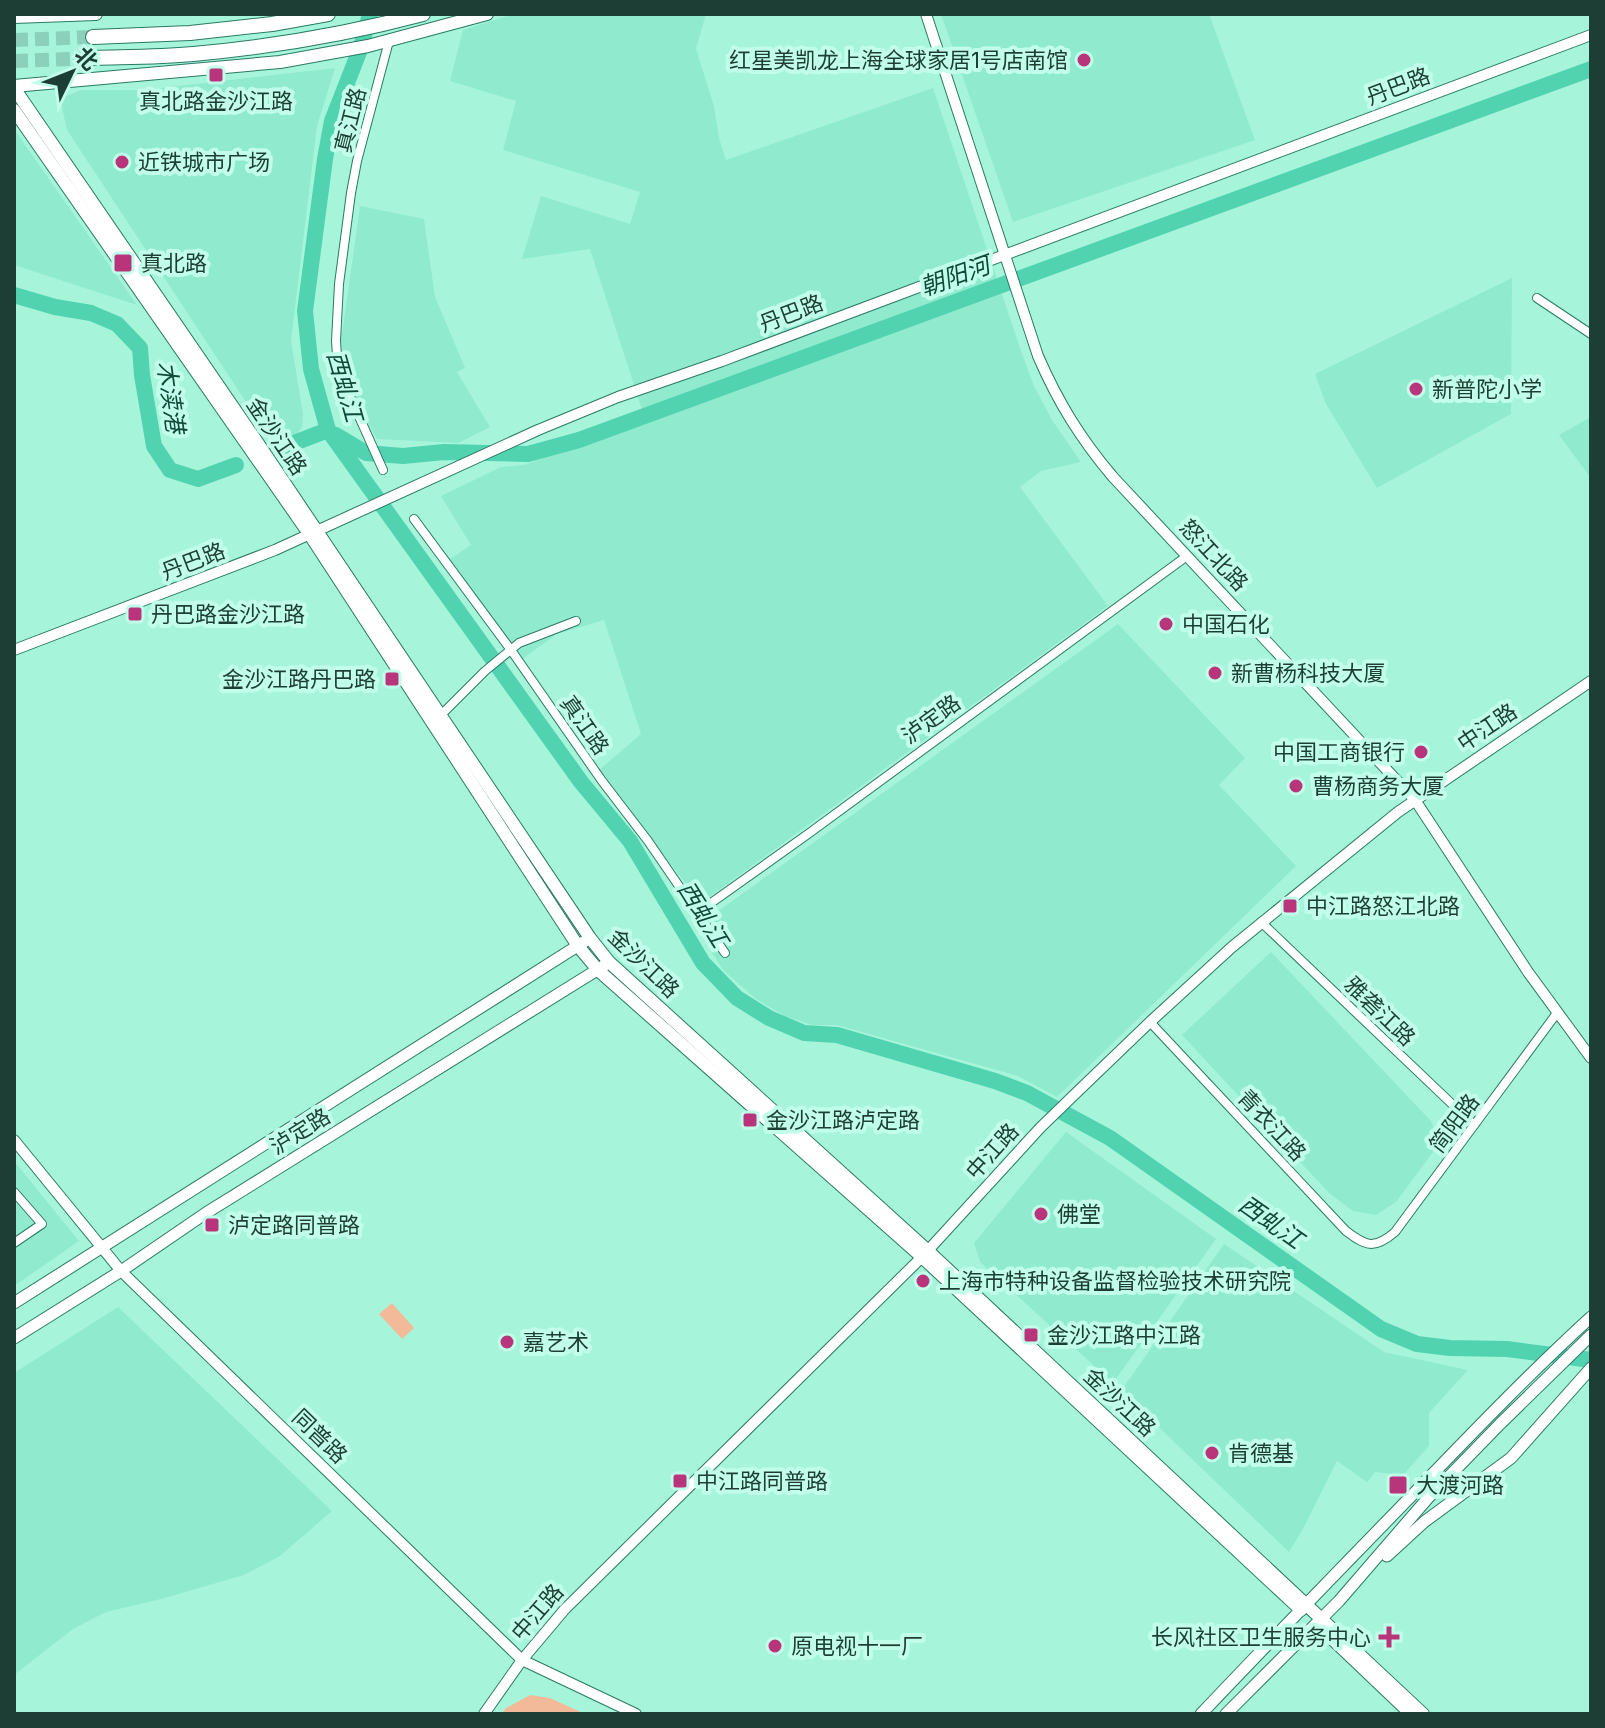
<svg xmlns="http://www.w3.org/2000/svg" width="1605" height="1728" font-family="Inter,'Noto Sans SC',sans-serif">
<rect width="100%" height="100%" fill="#a6f5db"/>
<g fill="#90eace">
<polygon points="514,14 706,14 696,49 714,106 719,138 726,160 933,88 1022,354 1034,386 1052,420 1081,462 1041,471 1020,487 1108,606 701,903 598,771 641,734 604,620 557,634 522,659 450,559 471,545 441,496 501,467 524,465 646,422 590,249 522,259 541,196 630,224 640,192 503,150 516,101 450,81 463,30"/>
<polygon points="941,14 1209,14 1255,140 1013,222"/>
<polygon points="335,68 317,126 291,341 303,414 302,427 293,439 275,446 67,130 61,103 66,96 81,90 144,90"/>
<polygon points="14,129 137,305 14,265"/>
<polygon points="360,206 424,219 435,297 465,368 457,372 490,427 458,443 377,439 367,422 348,382 341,341"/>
<polygon points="1512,278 1511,414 1377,488 1326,404 1315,374"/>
<polygon points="1591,417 1591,478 1559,435"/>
<polygon points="1118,624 1245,758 1219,785 1296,866 1057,1097 1018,1076 837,1025 812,1025 785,1016 756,999 723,970 696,927"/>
<polygon points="1271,952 1431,1121 1437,1137 1433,1152 1396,1202 1376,1215 1353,1211 1329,1193 1182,1035"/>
<polygon points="1066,1132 1216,1239 1113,1383 980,1262 974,1243"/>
<polygon points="14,1161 79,1241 14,1286"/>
<polygon points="1224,1244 1384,1352 1468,1370 1429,1413 1429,1446 1403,1475 1375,1472 1367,1482 1337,1461 1303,1529 1289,1552 1121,1391"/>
<polygon points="118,1307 332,1511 280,1556 244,1575 161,1599 106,1612 73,1629 14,1675 14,1373"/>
</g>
<g fill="#f2ba98">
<polygon points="392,1303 414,1328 402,1339 379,1314"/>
<polygon points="530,1695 550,1698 585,1714 502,1714 506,1708"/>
</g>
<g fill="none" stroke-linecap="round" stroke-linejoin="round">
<g stroke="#51d3b0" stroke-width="16">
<polyline points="370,14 361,47 332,121 325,159 305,311 311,369 328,430 581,782 630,841 703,963 737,998 769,1018 804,1033 837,1035 995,1081 1027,1093 1110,1138 1381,1329 1417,1344 1450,1348 1507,1349 1591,1360"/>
<polyline points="14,295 55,307 91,313 117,324 140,348 142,375 154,446 170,470 198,479 236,465"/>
<polyline points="336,435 366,453 403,456 444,452 528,454 579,440 1591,69"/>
<polyline points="281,448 328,430"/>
</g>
<g stroke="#8bd0ba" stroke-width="14" stroke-dasharray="14 7" stroke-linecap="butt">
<polyline points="14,40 93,37"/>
<polyline points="14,61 95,58"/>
</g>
<g stroke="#297a64" stroke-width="10">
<g id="minor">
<polyline points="1537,298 1591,334"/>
<polyline points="383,470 344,383 337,356 336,341 339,284 351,193 357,161 389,41"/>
<polyline points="414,519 511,650 602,781 648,841 725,953"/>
<polyline points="441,715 485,671 519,643 576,621"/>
<polyline points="697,913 808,834 1187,556"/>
<polyline points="1261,922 1474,1125"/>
<path d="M1150,1022L1346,1231C1366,1246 1374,1250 1395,1232L1557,1013"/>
<polyline points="14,1192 42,1224 14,1243"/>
</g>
</g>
<g stroke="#297a64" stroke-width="12">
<g id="tertiary">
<path d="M926,14L1038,356C1058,402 1080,438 1113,477L1415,800L1528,972L1591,1058"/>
<polyline points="14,650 275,550 538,430 618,397 722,361 1591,35"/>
<polyline points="14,1140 121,1271 522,1660 636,1714"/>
<polyline points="484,1714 522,1660 565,1609 922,1257 1040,1128 1074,1095 1150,1022 1232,947 1398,812 1591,681"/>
</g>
</g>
<g stroke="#297a64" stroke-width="13">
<g id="secondary">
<polyline points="14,1303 590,938"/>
<polyline points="14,1338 121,1271 206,1213 605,965"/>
<polyline points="1387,1556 1424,1522 1511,1458 1591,1368"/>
<path d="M1201,1714C1274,1637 1348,1561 1422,1485C1477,1428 1532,1371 1591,1317"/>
<polyline points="1226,1714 1339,1601 1428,1498 1500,1424 1591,1335"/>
</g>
</g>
<g stroke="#297a64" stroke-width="14">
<g id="primary">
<polyline points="14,17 96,14"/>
<polyline points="14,86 280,62 368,46 487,14"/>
<polyline points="14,88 257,442 590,938 609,962 928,1251 1423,1714"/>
<polyline points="14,110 310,535 578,946 598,970 922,1257 1301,1610"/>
<polyline points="1326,1633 1411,1714"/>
</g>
</g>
<g stroke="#297a64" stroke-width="16">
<g id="trunk">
<polyline points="93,37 190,33 272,24 328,14"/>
<path d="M95,58C127,57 160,57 193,54C271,47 348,34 423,14"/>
</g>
</g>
<use href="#minor" stroke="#fff" stroke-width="8"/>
<use href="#tertiary" stroke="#fff" stroke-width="10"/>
<use href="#secondary" stroke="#fff" stroke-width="11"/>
<use href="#primary" stroke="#fff" stroke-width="12"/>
<use href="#trunk" stroke="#fff" stroke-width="14"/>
</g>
<g fill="#b9357b" stroke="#c1ffea" stroke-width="3">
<circle cx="1084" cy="60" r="8"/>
<rect x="208" y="67" width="16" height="16" rx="4"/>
<circle cx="122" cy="162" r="8"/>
<rect x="113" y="253" width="20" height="20" rx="4"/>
<circle cx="1416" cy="389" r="8"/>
<rect x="127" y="606" width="16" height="16" rx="4"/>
<circle cx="1166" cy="624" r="8"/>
<circle cx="1215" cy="673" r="8"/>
<rect x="384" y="671" width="16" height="16" rx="4"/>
<circle cx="1421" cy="752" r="8"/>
<circle cx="1296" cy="786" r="8"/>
<rect x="1282" y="898" width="16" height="16" rx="4"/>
<rect x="742" y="1112" width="16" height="16" rx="4"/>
<circle cx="1041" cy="1214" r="8"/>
<rect x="204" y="1217" width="16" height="16" rx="4"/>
<circle cx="923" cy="1281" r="8"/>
<rect x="1023" y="1327" width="16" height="16" rx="4"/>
<circle cx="507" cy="1342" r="8"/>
<circle cx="1212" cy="1453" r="8"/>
<rect x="672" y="1473" width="16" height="16" rx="4"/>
<rect x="1388" y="1475" width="20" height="20" rx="4"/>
<path d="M1385 1625h8v8h8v8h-8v8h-8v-8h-8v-8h8z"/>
<circle cx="775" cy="1646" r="8"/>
</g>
<g text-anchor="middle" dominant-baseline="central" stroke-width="8" stroke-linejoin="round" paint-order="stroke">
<g font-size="22" fill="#1d3e34" stroke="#c1ffea" text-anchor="start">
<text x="1068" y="60" text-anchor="end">红星美凯龙上海全球家居1号店南馆</text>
<text x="216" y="101" text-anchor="middle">真北路金沙江路</text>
<text x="138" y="162">近铁城市广场</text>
<text x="141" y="263">真北路</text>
<text x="1432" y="389">新普陀小学</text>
<text x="151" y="614">丹巴路金沙江路</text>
<text x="1182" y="624">中国石化</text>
<text x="1231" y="673">新曹杨科技大厦</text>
<text x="376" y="679" text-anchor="end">金沙江路丹巴路</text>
<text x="1405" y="752" text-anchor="end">中国工商银行</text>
<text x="1312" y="786">曹杨商务大厦</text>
<text x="1306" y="906">中江路怒江北路</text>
<text x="766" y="1120">金沙江路泸定路</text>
<text x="1057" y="1214">佛堂</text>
<text x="228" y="1225">泸定路同普路</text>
<text x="939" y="1281">上海市特种设备监督检验技术研究院</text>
<text x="1047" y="1335">金沙江路中江路</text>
<text x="523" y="1342">嘉艺术</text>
<text x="1228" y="1453">肯德基</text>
<text x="696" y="1481">中江路同普路</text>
<text x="1416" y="1485">大渡河路</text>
<text x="1371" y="1637" text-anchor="end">长风社区卫生服务中心</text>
<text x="791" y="1646">原电视十一厂</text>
</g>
<g font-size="22" fill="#1d3e34" stroke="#c1ffea">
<text transform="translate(1398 86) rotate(-21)">丹巴路</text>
<text transform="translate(350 120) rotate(-76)">真江路</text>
<text transform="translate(791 313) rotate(-21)">丹巴路</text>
<text transform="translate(277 436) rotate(56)">金沙江路</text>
<text transform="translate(1214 555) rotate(47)">怒江北路</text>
<text transform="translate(193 561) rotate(-21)">丹巴路</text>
<text transform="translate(931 719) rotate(-36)">泸定路</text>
<text transform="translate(585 725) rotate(55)">真江路</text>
<text transform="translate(1487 727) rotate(-34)">中江路</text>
<text transform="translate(644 963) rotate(44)">金沙江路</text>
<text transform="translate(1380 1011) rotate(44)">雅砻江路</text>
<text transform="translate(1454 1123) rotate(-53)">简阳路</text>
<text transform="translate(1272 1125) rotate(47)">青衣江路</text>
<text transform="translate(300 1131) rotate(-32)">泸定路</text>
<text transform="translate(992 1151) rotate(-48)">中江路</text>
<text transform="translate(1120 1402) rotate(43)">金沙江路</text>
<text transform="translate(320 1436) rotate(44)">同普路</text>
<text transform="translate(537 1612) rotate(-49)">中江路</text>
</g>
<g font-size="24" font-style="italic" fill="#10483a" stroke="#c1ffea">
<text transform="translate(955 276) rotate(-20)">朝阳河</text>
<text transform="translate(345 386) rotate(74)">西虬江</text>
<text transform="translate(171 397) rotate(82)">木渎港</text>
<text transform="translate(703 914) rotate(58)">西虬江</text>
<text transform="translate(1271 1222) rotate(35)">西虬江</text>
</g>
</g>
<rect width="1605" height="1728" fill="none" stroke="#1d3e34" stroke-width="32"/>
<g transform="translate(72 72) rotate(47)" stroke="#c1ffea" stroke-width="6" paint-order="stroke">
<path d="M0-6L14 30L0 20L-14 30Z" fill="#1d3e34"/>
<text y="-12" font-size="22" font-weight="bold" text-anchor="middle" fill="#1d3e34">北</text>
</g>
</svg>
